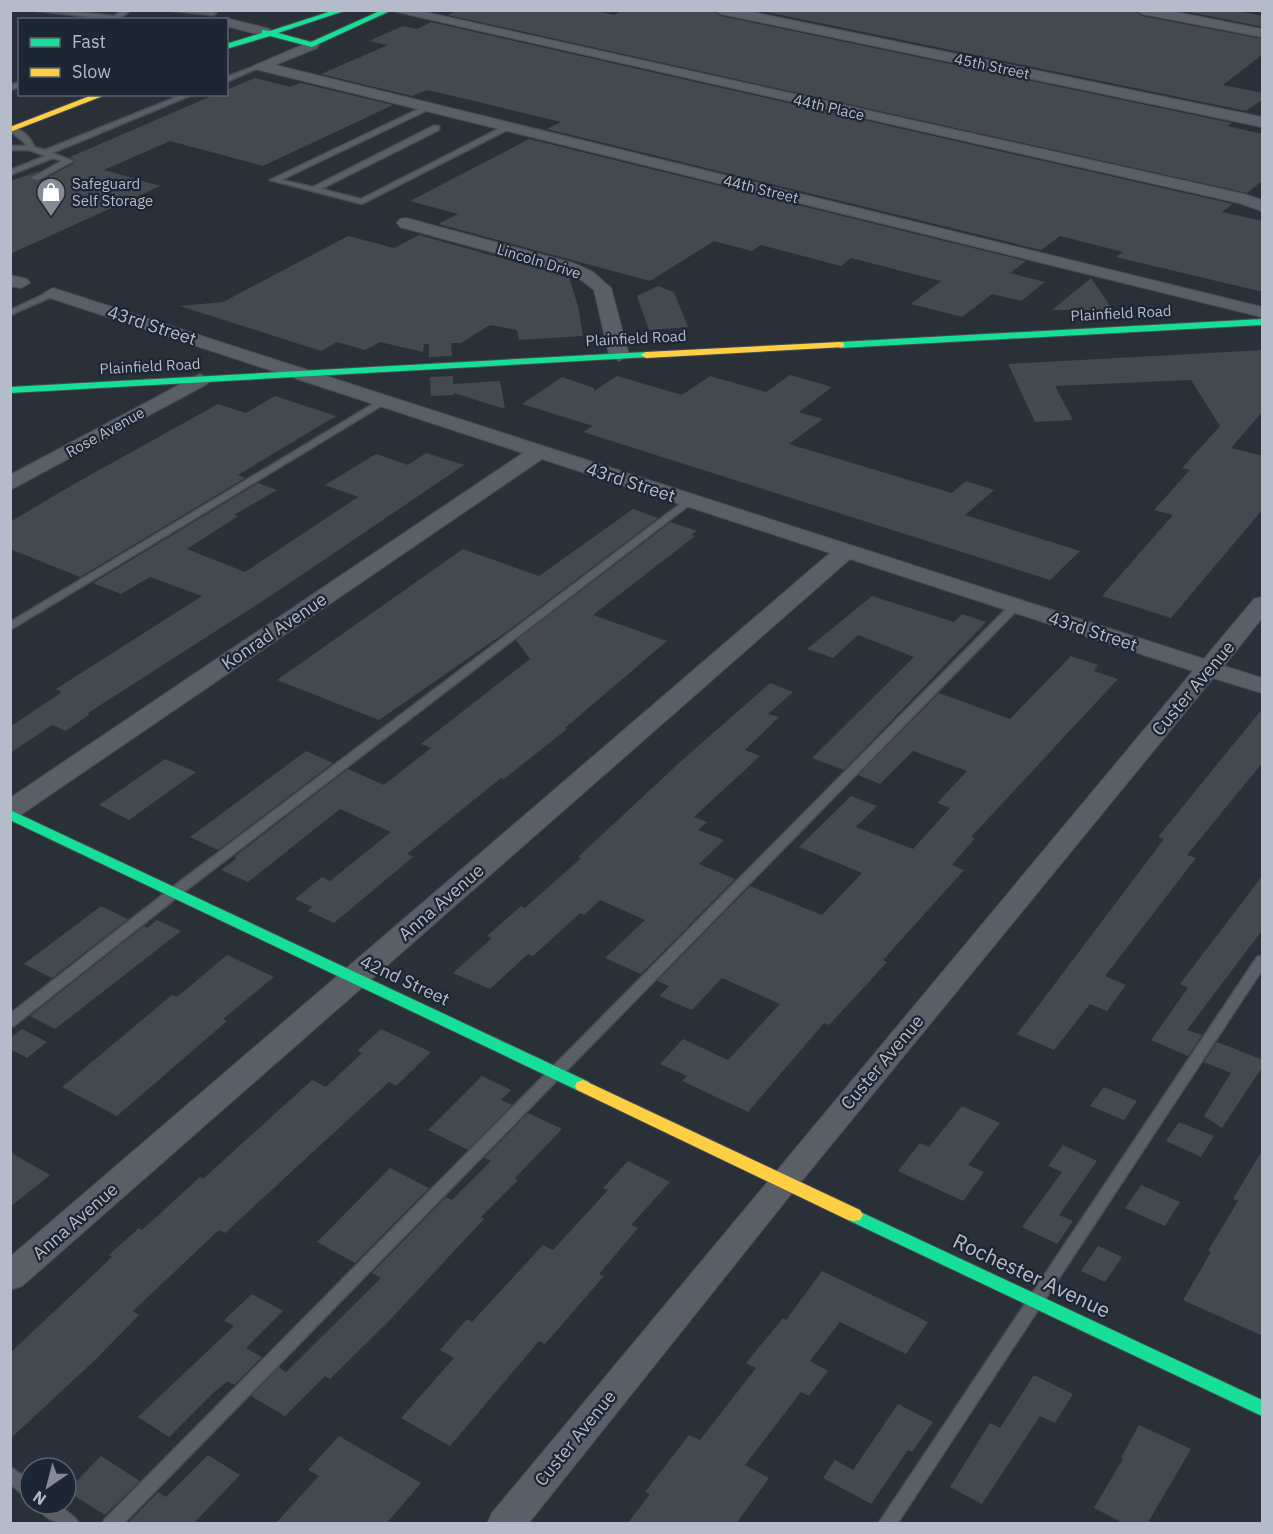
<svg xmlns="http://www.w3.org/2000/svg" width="1273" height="1534" font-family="'IBM Plex Sans',sans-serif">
<rect width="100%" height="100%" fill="#2a3038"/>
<g fill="#444950">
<polygon points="458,10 593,10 614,15 623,10 712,10 721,16 1232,123 1227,126 1263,134 1263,180 1247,193 448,15"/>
<polygon points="757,10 1133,10 1142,16 1263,39 1263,54 1223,85 1263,93 1263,99 1246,111"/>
<polygon points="1180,10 1232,10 1263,16 1263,27"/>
<polygon points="431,22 1233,204 1222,212 1263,221 1263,292 1116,257 1123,252 1060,236 1041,250 547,129 561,122 470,100 427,90 412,96 321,74 388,45 369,41 403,26 417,29"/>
<polygon points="255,78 290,87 301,83 393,105 263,166 170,141 104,170 160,186 10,254 10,181 42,170 29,177 39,182 74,163 75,160 70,157 216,94 226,94 226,90"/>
<polygon points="529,139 1026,261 1010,273 1045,282 1021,301 992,294 962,317 911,304 941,281 851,258 841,266 761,245 752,251 714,241 650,281 438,224 458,214 410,201"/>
<polygon points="419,235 569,277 578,306 583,336 519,340 517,330 490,325 461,343 451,343 452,356 429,357 429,344 424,344 423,352 380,342 365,350 337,342 321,351 180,306 223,302 348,236 394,248"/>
<polygon points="1091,278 1113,310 1052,310"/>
<polygon points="658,286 674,292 688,327 649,330 637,296"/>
<polygon points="1263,350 1263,411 1231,448 1263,456 1263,509 1171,618 1102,596 1173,515 1154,510 1190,470 1182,468 1220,426 1191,380 1055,386 1073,420 1035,422 1008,364"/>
<polygon points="790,375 832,387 799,412 823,419 789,444 952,493 966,481 994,490 965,515 1080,551 1050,580 583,432 593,426 522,404 562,377 594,388 594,391 617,376 682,395 710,376 766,392"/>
<polygon points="453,376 453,384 500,381 505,409 454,393 454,395 431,396 430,377"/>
<polygon points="275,396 336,416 238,475 245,478 80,577 10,549 10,522 74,484 218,404 246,413"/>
<polygon points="426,453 464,465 269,597 88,713 90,714 66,731 52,725 10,753 10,727 62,692 56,689 202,596 150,577 121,594 93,583 258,483 277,490 234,515 238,516 187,549 245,572 358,497 325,485 376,454 408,465"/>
<polygon points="633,509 658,518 509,630 379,720 277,680 463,549 539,576"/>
<polygon points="671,522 697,531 691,535 695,536 593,615 667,641 565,728 567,729 504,779 501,778 407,854 413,857 334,923 308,911 312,907 295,899 322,877 330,881 391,832 340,809 248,882 221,870 237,858 234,857 348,769 384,785 431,748 421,744 530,659 516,640"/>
<polygon points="872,596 954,622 962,614 986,622 844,770 812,758 914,657 858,635 833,658 807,649"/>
<polygon points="1071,656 1098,665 1094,671 1118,679 971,837 975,838 952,865 964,870 883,960 887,962 868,983 829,1025 824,1023 748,1112 682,1081 687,1076 660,1064 683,1039 728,1060 780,1004 722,978 692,1010 659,996 669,986 657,981 750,886 822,915 862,873 799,847 851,796 877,806 856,827 913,849 950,808 937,803 967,771 913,751 880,784 858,775 939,693 1010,719"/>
<polygon points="770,683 793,692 768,714 779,717 745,750 760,756 694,817 707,822 698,830 724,840 699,864 735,879 641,974 605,958 645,920 600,900 584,915 580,913 533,956 528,954 490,989 453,973 492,938 487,936 521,906 525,908 581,858 578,857 678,764"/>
<polygon points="1263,708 1263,762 1187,855 1196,858 1105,976 1126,985 1107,1011 1090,1004 1054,1050 1017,1034 1164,839 1158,837"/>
<polygon points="306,751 333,763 218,850 190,837"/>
<polygon points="165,759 196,772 129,820 99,805"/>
<polygon points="1263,875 1263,929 1187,1030 1202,1035 1188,1056 1151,1040 1188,988 1180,984"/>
<polygon points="101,906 128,919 52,978 24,964"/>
<polygon points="157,920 181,931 55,1029 30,1016 144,926 147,928"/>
<polygon points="227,955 274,977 223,1019 227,1021 117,1116 62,1087 172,995 177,997"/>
<polygon points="22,1029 47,1042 27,1058 10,1049 10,1038"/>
<polygon points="381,1029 431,1052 396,1086 389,1082 225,1233 219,1230 133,1311 139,1315 95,1360 10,1439 10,1353 112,1257 109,1255 139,1228 142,1230 200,1177 203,1179 312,1080 326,1087 362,1053 357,1051"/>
<polygon points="1217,1042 1263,1060 1263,1066 1222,1128 1204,1116 1231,1073 1204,1062"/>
<polygon points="482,1076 511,1090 501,1100 512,1105 468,1150 428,1130"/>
<polygon points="1104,1087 1137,1101 1124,1120 1090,1106"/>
<polygon points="962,1106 1000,1123 968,1165 984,1172 963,1201 898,1171 920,1143 929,1147"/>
<polygon points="528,1113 562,1129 515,1178 518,1180 481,1217 484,1219 388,1322 330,1379 325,1376 285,1416 251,1396 279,1367 286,1372 381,1278 372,1273 446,1197 452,1200 491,1161 484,1158"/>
<polygon points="1179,1122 1214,1136 1201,1157 1166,1141"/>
<polygon points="1063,1145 1097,1161 1059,1215 1073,1221 1057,1244 1022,1227 1062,1172 1048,1166"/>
<polygon points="1263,1149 1263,1336 1183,1300 1211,1252 1208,1251 1238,1201 1233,1199"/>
<polygon points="10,1152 50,1175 10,1207"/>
<polygon points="628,1161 670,1182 631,1225 638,1228 599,1274 604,1276 545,1344 539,1341 450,1446 401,1418 454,1358 440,1350 467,1319 472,1322 543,1245 553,1250 608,1190 603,1188"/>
<polygon points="390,1168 429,1188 355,1263 317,1242"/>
<polygon points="1141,1185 1180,1202 1165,1226 1125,1208"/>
<polygon points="1098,1246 1122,1257 1105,1282 1081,1271"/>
<polygon points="822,1271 928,1322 906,1354 840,1322 810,1361 828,1371 809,1396 801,1392 745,1465 769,1478 736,1524 627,1524 650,1494 645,1492 689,1435 700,1440 756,1368 746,1363 783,1318 786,1320"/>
<polygon points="252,1294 283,1311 246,1348 262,1357 234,1385 228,1381 213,1393 169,1437 138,1417 234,1326 224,1320"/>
<polygon points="1034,1375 1073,1394 1055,1423 1040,1416 982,1504 950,1487 990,1423 1000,1428"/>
<polygon points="898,1404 933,1422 912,1452 908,1450 871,1504 823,1478 835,1460 853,1470"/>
<polygon points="1139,1425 1191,1449 1147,1524 1125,1524 1094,1508 1123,1459 1121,1458"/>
<polygon points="339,1436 421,1483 386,1524 275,1524 319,1476 308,1470"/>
<polygon points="208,1455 240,1475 193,1524 127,1524 158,1492 166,1497"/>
<polygon points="101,1456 140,1481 105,1515 67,1491"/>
</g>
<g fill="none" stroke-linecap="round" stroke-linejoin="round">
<g stroke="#484c53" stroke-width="3">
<g id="lane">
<polygon points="30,10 57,10 114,16 123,10 131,10 117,20"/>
<polygon points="166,10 205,10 216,13 213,15"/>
<polygon points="258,65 263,66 226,82 226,77"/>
<polygon points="20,82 20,87 10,90 10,85"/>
<path d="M184,94H194L52,153L73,161L38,180L31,178L62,161L53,158L10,175V170L46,156L29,150H10V146H26L25,143L10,131V127C19,127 32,138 34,147L45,150Z"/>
<polygon points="427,105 434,107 281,180 313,187 433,126 439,126 439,130 321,189 361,199 506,125 513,127 362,204 270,180"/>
<polygon points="53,290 56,291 56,295 10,315 10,310"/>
<polygon points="383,398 388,401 386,403 10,630 10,622"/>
<polygon points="688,498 693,501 692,503 180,895 15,1025 10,1027 10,1014 170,889"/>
<polygon points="1015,603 1019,604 1020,606 1019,608 123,1524 102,1524 105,1519 1011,604"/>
<polygon points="1262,956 1262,970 897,1524 878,1524 1257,957"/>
<polygon points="10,1467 30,1480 30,1497 24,1495 10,1484"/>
<path d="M37,1504H58L76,1519L79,1524C60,1524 46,1523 37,1504Z"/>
</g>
</g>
<g stroke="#484c53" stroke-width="2">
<g id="street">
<polygon points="388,10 416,10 1244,194 1262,200 1262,211 1239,203"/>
<polygon points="714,10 743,10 1262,117 1262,127 721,14"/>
<polygon points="1135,10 1166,10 1262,29 1262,37 1142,14"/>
<polygon points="226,18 270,29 272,32 265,36 226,26 226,20 221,20"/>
<polygon points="312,41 319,45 317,48 275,65 1262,307 1262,317 255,69 253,66"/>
<polygon points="406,218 573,263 593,272 611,288 629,355 619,361 609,355 594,290 581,280 561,271 400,227 397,223 400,219"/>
<polygon points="10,275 27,279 30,283 21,288 10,286"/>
<polygon points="53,288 1204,659 1254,599 1262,597 1262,618 1224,666 1262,678 1262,693 1213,678 795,1189 528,1524 487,1524 492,1513 1193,671 850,559 22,1286 10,1290 10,1257 830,553 542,459 19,816 10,818 10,798 523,453 47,297 44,293"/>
<polygon points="200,374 210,380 207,384 10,490 10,475"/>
</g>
</g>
<g stroke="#484c53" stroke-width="2">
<g id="fast">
<polygon points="335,10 347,10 278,33 311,42 382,10 392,10 312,47 270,36 226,49 226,44 262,33 262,30 270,31"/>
<polygon points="1262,319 1262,325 840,348 835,345 840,342"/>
<polygon points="646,352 651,355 650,357 10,393 10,387"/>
<polygon points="10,810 589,1082 591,1086 589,1090 577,1090 10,820"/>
<polygon points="854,1209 1262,1400 1262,1416 848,1220 845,1215 848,1210"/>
</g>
</g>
<g stroke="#484c53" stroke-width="2">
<g id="slow">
<polygon points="95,94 108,94 10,132 10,127"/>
<polygon points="840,342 844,343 844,347 646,358 641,355 646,352"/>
<polygon points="583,1080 860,1210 863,1215 860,1220 854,1221 848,1220 577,1090 575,1086 577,1082"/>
</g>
</g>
<use href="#lane" fill="#5a5e66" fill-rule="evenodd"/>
<use href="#street" fill="#5a5e66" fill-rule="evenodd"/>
<use href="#fast" fill="#16e098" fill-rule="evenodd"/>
<use href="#slow" fill="#ffcf43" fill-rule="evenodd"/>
</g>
<defs>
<g id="shop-pin" transform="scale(1.5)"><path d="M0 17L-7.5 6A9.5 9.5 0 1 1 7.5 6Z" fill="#848b96" stroke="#1d2633"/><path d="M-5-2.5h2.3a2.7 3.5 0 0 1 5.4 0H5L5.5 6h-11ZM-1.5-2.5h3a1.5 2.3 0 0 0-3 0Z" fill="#fff"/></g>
</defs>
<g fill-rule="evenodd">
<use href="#shop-pin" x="51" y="192"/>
</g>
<g text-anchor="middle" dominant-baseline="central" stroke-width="4.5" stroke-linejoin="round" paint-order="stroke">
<g font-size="15" fill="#b4bcc9" stroke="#1d2633">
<text transform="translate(992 66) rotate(12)">45th Street</text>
<text transform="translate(829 107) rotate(13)">44th Place</text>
<text transform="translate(761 189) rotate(14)">44th Street</text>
<text transform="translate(539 261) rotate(17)">Lincoln Drive</text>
<text transform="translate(1121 313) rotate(-3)">Plainfield Road</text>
<text transform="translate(636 338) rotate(-3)">Plainfield Road</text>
<text transform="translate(150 366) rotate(-3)">Plainfield Road</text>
<text transform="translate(105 432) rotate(-29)">Rose Avenue</text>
</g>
<g font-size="15" fill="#b4bcc9" stroke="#1d2633" text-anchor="start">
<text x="72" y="183">Safeguard<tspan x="72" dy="17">Self Storage</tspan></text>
</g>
<g font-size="18" fill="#b4bcc9" stroke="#1d2633">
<text transform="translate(152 325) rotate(18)">43rd Street</text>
<text transform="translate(631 482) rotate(18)">43rd Street</text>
<text transform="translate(274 631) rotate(-34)">Konrad Avenue</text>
<text transform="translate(1093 631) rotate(18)">43rd Street</text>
<text transform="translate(1193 688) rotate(-50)">Custer Avenue</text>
<text transform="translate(441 902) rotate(-41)">Anna Avenue</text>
<text transform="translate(405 980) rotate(25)">42nd Street</text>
<text transform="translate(882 1062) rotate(-50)">Custer Avenue</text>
<text transform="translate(75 1221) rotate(-41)">Anna Avenue</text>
<text transform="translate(575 1438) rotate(-51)">Custer Avenue</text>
</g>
<g font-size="21" fill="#b4bcc9" stroke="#1d2633">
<text transform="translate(1032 1275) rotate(25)">Rochester Avenue</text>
</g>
</g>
<rect width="1273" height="1534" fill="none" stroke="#b4bcc9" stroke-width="24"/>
<rect x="18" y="18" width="210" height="78" fill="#1d2633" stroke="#59626f" stroke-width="1.5"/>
<rect x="30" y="38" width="30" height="9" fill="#16e098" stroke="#59626f" stroke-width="1.5"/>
<text x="72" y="48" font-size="18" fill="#b4bcc9">Fast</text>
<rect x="30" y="68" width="30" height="9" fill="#ffcf43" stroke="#59626f" stroke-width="1.5"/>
<text x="72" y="78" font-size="18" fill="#b4bcc9">Slow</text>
<g transform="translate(48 1486) rotate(215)"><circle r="28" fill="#1d2633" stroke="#59626f" stroke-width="1.5"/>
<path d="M0-4.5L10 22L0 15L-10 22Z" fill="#848b96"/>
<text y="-9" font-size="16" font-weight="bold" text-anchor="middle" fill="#b4bcc9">N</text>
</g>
</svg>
